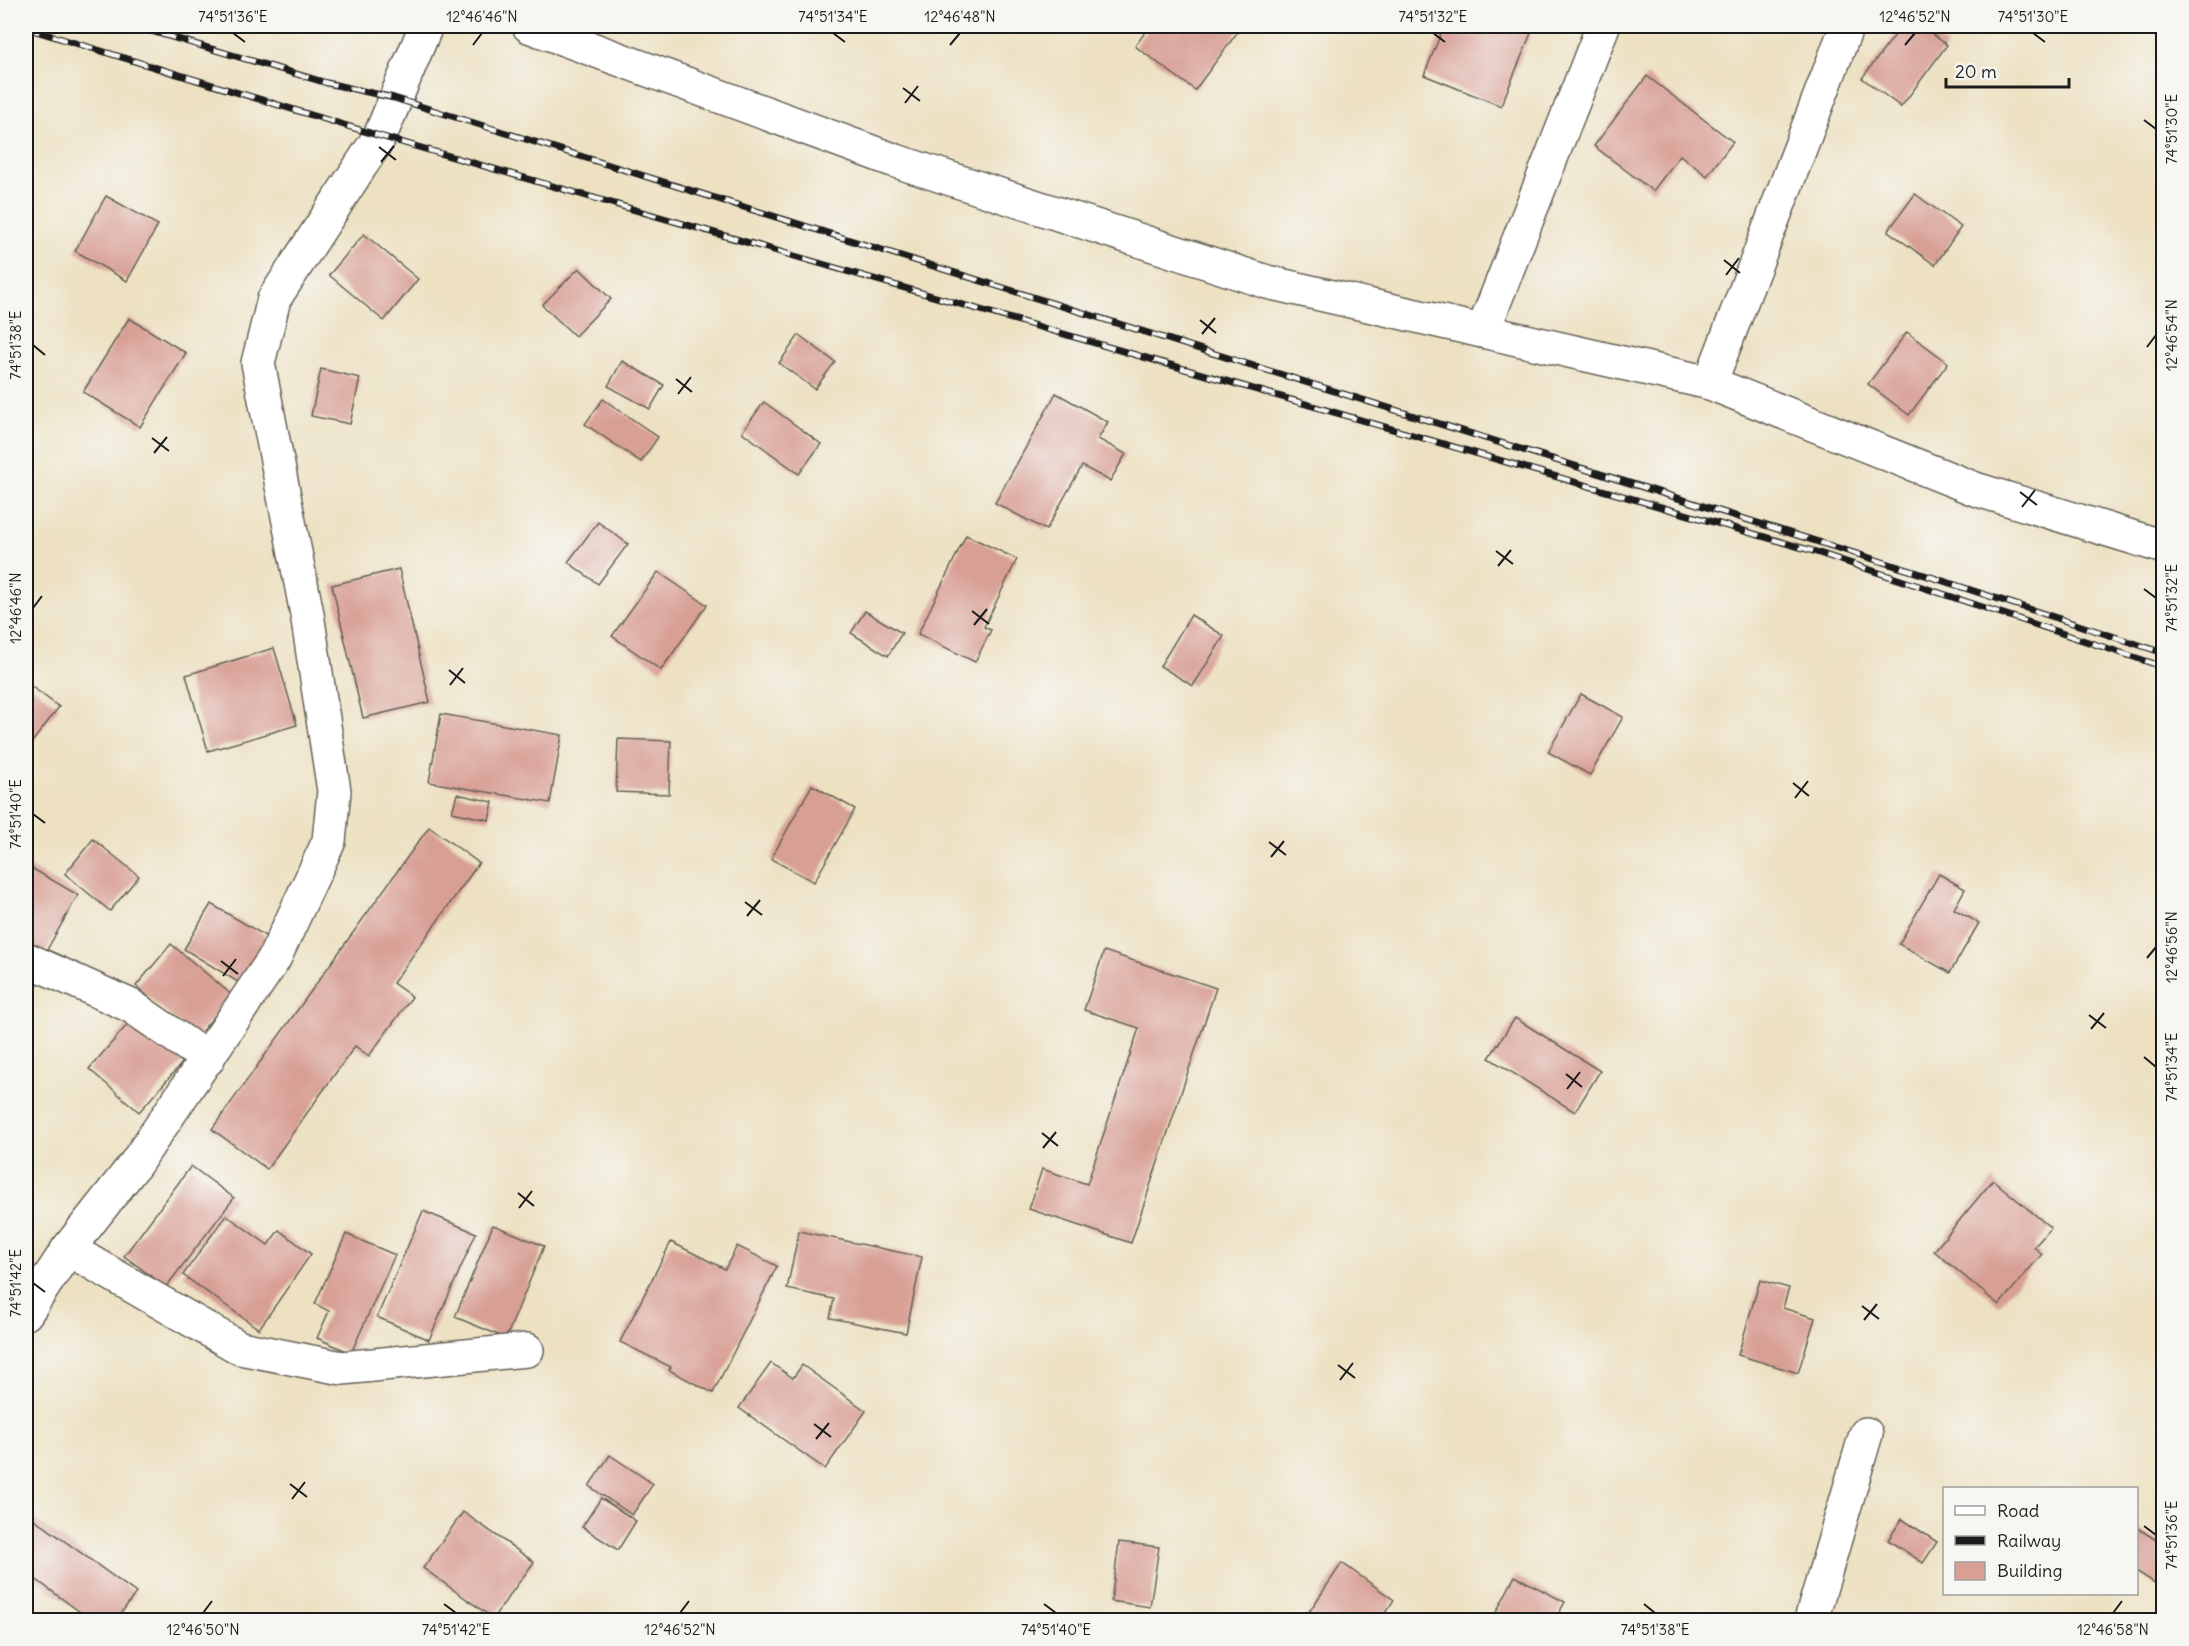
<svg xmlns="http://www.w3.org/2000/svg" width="2189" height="1646" font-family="Delius,sans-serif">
<rect width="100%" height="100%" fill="#f6f6f2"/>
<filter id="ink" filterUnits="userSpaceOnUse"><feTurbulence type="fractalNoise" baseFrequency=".0167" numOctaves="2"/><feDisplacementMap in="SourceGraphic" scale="12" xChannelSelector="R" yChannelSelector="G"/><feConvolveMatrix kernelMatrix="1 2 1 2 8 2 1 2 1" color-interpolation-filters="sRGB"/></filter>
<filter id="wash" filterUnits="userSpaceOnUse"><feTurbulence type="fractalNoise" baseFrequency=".008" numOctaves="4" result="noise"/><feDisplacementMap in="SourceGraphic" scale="24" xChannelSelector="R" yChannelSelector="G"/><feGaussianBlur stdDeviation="1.35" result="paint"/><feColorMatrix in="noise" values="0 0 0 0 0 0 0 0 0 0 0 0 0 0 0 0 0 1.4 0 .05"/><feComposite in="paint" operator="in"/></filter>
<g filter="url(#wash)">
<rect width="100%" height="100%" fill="#ede1c2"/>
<g id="blocks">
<g fill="#d89f94">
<polygon points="889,26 910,26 906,34"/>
<polygon points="1150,26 1242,26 1195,90 1135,46"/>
<polygon points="1444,26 1534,26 1501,106 1424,75"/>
<polygon points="1902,26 1921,26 1947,45 1901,107 1862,78"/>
<polygon points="1647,76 1733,142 1707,176 1680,155 1653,191 1594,146"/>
<polygon points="1915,194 1961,227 1935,265 1888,231"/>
<polygon points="106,196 158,225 127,281 75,251"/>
<polygon points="364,234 418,279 384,321 329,275"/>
<polygon points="579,268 611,299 575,336 542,305"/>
<polygon points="129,318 186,353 140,427 83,392"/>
<polygon points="1907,332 1948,363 1909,415 1868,384"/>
<polygon points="799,335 835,362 815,389 779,363"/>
<polygon points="622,361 664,385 650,409 608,386"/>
<polygon points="321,369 360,378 350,424 311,416"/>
<polygon points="1056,393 1108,422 1098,439 1126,454 1110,481 1082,466 1046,530 995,503"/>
<polygon points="603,399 658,437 641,462 585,424"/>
<polygon points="764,402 821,444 799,474 742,432"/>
<polygon points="598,522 628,544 598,584 568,562"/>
<polygon points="966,535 1017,559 984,627 991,630 975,662 918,634"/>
<polygon points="399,569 430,702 363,718 332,585"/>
<polygon points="658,572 707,605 661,670 612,636"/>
<polygon points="865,611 902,633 888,656 851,633"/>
<polygon points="1191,615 1224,636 1193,686 1160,666"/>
<polygon points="274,648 297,725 208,751 186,675"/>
<polygon points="27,683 59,707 26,750 26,685"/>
<polygon points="1581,694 1623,717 1590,775 1548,752"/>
<polygon points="441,714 562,735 550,803 429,782"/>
<polygon points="618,739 671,741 669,794 616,792"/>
<polygon points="812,785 855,809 814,882 771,859"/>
<polygon points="457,794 493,802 489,820 452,812"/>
<polygon points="429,827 479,863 393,983 412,997 369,1056 355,1046 267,1169 212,1129"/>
<polygon points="93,839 139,876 110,911 65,874"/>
<polygon points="26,865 78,895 44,955 26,945"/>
<polygon points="1939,874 1965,889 1954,909 1979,923 1950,973 1899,944"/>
<polygon points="211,904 269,938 241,984 184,949"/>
<polygon points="171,944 232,995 196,1038 136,986"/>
<polygon points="1104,951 1216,988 1131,1243 1029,1209 1042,1169 1087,1184 1139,1028 1084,1010"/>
<polygon points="133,1018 183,1062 139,1112 89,1069"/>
<polygon points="1515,1018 1600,1071 1575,1112 1489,1058"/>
<polygon points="191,1166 234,1198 166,1287 124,1256"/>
<polygon points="1993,1180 2051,1228 2034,1247 2042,1254 1999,1305 1934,1251"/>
<polygon points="423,1211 476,1233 429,1340 377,1317"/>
<polygon points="226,1215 268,1245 279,1230 311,1254 259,1329 183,1275"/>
<polygon points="493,1225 544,1246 506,1338 455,1317"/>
<polygon points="799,1231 922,1257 906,1333 830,1318 834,1299 787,1289"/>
<polygon points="346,1234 395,1255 351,1353 317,1338 329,1311 315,1304"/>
<polygon points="671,1242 725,1269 737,1246 777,1266 713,1393 669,1370 671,1367 620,1342"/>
<polygon points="1760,1280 1789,1288 1783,1308 1815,1318 1798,1373 1738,1355"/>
<polygon points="771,1363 793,1378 802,1365 866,1411 825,1469 739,1408"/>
<polygon points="610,1455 653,1484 632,1515 589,1486"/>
<polygon points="601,1498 636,1521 618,1550 582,1527"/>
<polygon points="463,1512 534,1562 493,1618 423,1568"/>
<polygon points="26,1513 136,1593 116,1620 91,1620 26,1572"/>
<polygon points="1902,1519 1937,1542 1923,1563 1888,1540"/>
<polygon points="2136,1527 2164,1545 2164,1589 2136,1571"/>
<polygon points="1119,1542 1159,1547 1150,1607 1111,1601"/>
<polygon points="1342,1563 1394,1600 1380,1620 1309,1620 1305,1618"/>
<polygon points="1515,1576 1565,1602 1555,1620 1492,1620"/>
</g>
</g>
</g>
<g filter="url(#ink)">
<use href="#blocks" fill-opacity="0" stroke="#656156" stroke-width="1.5"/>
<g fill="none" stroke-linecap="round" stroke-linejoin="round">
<g stroke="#656156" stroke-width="36">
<g id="street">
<polyline points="529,26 893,160 1267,282 1710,383 1975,489 2164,547"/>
<polyline points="1483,331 1603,26"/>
<polyline points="1710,383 1847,26"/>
<polyline points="26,959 131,1006 208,1059"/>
<polyline points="68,1249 240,1348 342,1368 527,1350"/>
<polyline points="1811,1620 1866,1434"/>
</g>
</g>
<g stroke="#656156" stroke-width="36">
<polyline id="secondary" points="26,1313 68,1249 136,1163 274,959 329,841 334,791 307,614 258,363 274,299 380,136 426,26"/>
</g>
<use href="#street" stroke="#fff" stroke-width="33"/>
<use href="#secondary" stroke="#fff" stroke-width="33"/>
<g stroke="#1c1c1c" stroke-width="7">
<g id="rail">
<polyline points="134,26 327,83 394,98 1931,577 2164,653"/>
<polyline points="26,28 380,136 1813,551 2164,667"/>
</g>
</g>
<use href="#rail" stroke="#f6f6f2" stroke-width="4.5" stroke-dasharray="14" stroke-linecap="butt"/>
</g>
</g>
<path fill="none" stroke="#1c1c1c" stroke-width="2" d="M233,33L245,42M833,33L845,42M1433,33L1445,42M2033,33L2045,42M473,45L482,33M950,45L960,33M1905,45L1915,33M903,88L920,101M905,103L918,86M2144,120L2156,129M379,147L396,160M381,162L394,146M1724,260L1740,273M1726,275L1739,258M1200,320L1216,333M1202,334L1215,318M33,345L45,355M2147,347L2156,335M676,379L692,392M678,394L691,377M152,438L169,451M154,453L167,437M2020,492L2037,505M2022,507L2035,490M1496,551L1513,564M1498,566L1511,550M2144,589L2156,598M33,608L42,596M972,611L989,624M974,625L987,609M449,670L465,683M450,685L463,668M1793,783L1809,796M1795,798L1808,781M33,814L45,823M1269,842L1286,855M1271,857L1284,841M745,902L762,915M747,916L760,900M2147,958L2156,947M221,961L238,974M223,976L236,959M2089,1015L2106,1028M2091,1029L2104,1013M2144,1057L2156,1067M1566,1074L1582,1087M1567,1089L1580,1072M1042,1133L1058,1146M1043,1148L1056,1132M518,1193L534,1206M519,1208L532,1191M33,1283L45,1292M1862,1306L1879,1319M1864,1320L1877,1304M1338,1365L1355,1378M1340,1380L1353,1363M814,1424L831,1437M816,1439L829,1423M290,1484L307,1497M292,1499L305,1482M2144,1526L2156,1535M444,1604L456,1613M1044,1604L1056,1613M1644,1604L1655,1613M203,1613L212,1601M680,1613L689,1601M2113,1613L2122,1601"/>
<rect width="2189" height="1646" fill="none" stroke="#f6f6f2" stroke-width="66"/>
<rect x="1943" y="1487" width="195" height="108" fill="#f6f6f2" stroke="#9f9f9c" stroke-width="1.5"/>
<rect x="1955" y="1506" width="30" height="9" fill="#ffffff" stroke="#9f9f9c" stroke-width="1.5"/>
<text x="1997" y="1517" font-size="18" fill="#1c1c1c">Road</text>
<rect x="1955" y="1536" width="30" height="9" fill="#1c1c1c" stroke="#9f9f9c" stroke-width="1.5"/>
<text x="1997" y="1547" font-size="18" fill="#1c1c1c">Railway</text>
<rect x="1955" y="1562" width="30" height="18" fill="#d89f94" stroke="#9f9f9c" stroke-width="1.5"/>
<text x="1997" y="1577" font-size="18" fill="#1c1c1c">Building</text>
<path d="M1946 78v9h123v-9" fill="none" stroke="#1c1c1c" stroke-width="3"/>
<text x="1955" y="78" font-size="18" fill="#1c1c1c" stroke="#f6f6f2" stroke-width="4.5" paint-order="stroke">20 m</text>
<rect x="33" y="33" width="2123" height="1580" fill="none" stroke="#1c1c1c" stroke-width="2"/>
<g font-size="15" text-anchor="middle" fill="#1c1c1c">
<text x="233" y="22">74°51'36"E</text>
<text x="482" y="22">12°46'46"N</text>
<text x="833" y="22">74°51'34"E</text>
<text x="960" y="22">12°46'48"N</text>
<text x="1433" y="22">74°51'32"E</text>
<text x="1915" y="22">12°46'52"N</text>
<text x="2033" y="22">74°51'30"E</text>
<text transform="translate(2172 129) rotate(-90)" y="5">74°51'30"E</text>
<text transform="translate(2172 335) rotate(-90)" y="5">12°46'54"N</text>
<text transform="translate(16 345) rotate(-90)" y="5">74°51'38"E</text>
<text transform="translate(2172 598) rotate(-90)" y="5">74°51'32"E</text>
<text transform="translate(16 608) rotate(-90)" y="5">12°46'46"N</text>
<text transform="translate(16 814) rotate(-90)" y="5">74°51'40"E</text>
<text transform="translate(2172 947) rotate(-90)" y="5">12°46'56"N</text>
<text transform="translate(2172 1067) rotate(-90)" y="5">74°51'34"E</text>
<text transform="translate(16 1283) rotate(-90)" y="5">74°51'42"E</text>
<text transform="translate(2172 1535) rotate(-90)" y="5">74°51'36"E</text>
<text x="203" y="1635">12°46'50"N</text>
<text x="456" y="1635">74°51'42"E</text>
<text x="680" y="1635">12°46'52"N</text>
<text x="1056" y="1635">74°51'40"E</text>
<text x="1655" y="1635">74°51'38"E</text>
<text x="2113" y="1635">12°46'58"N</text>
</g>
</svg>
